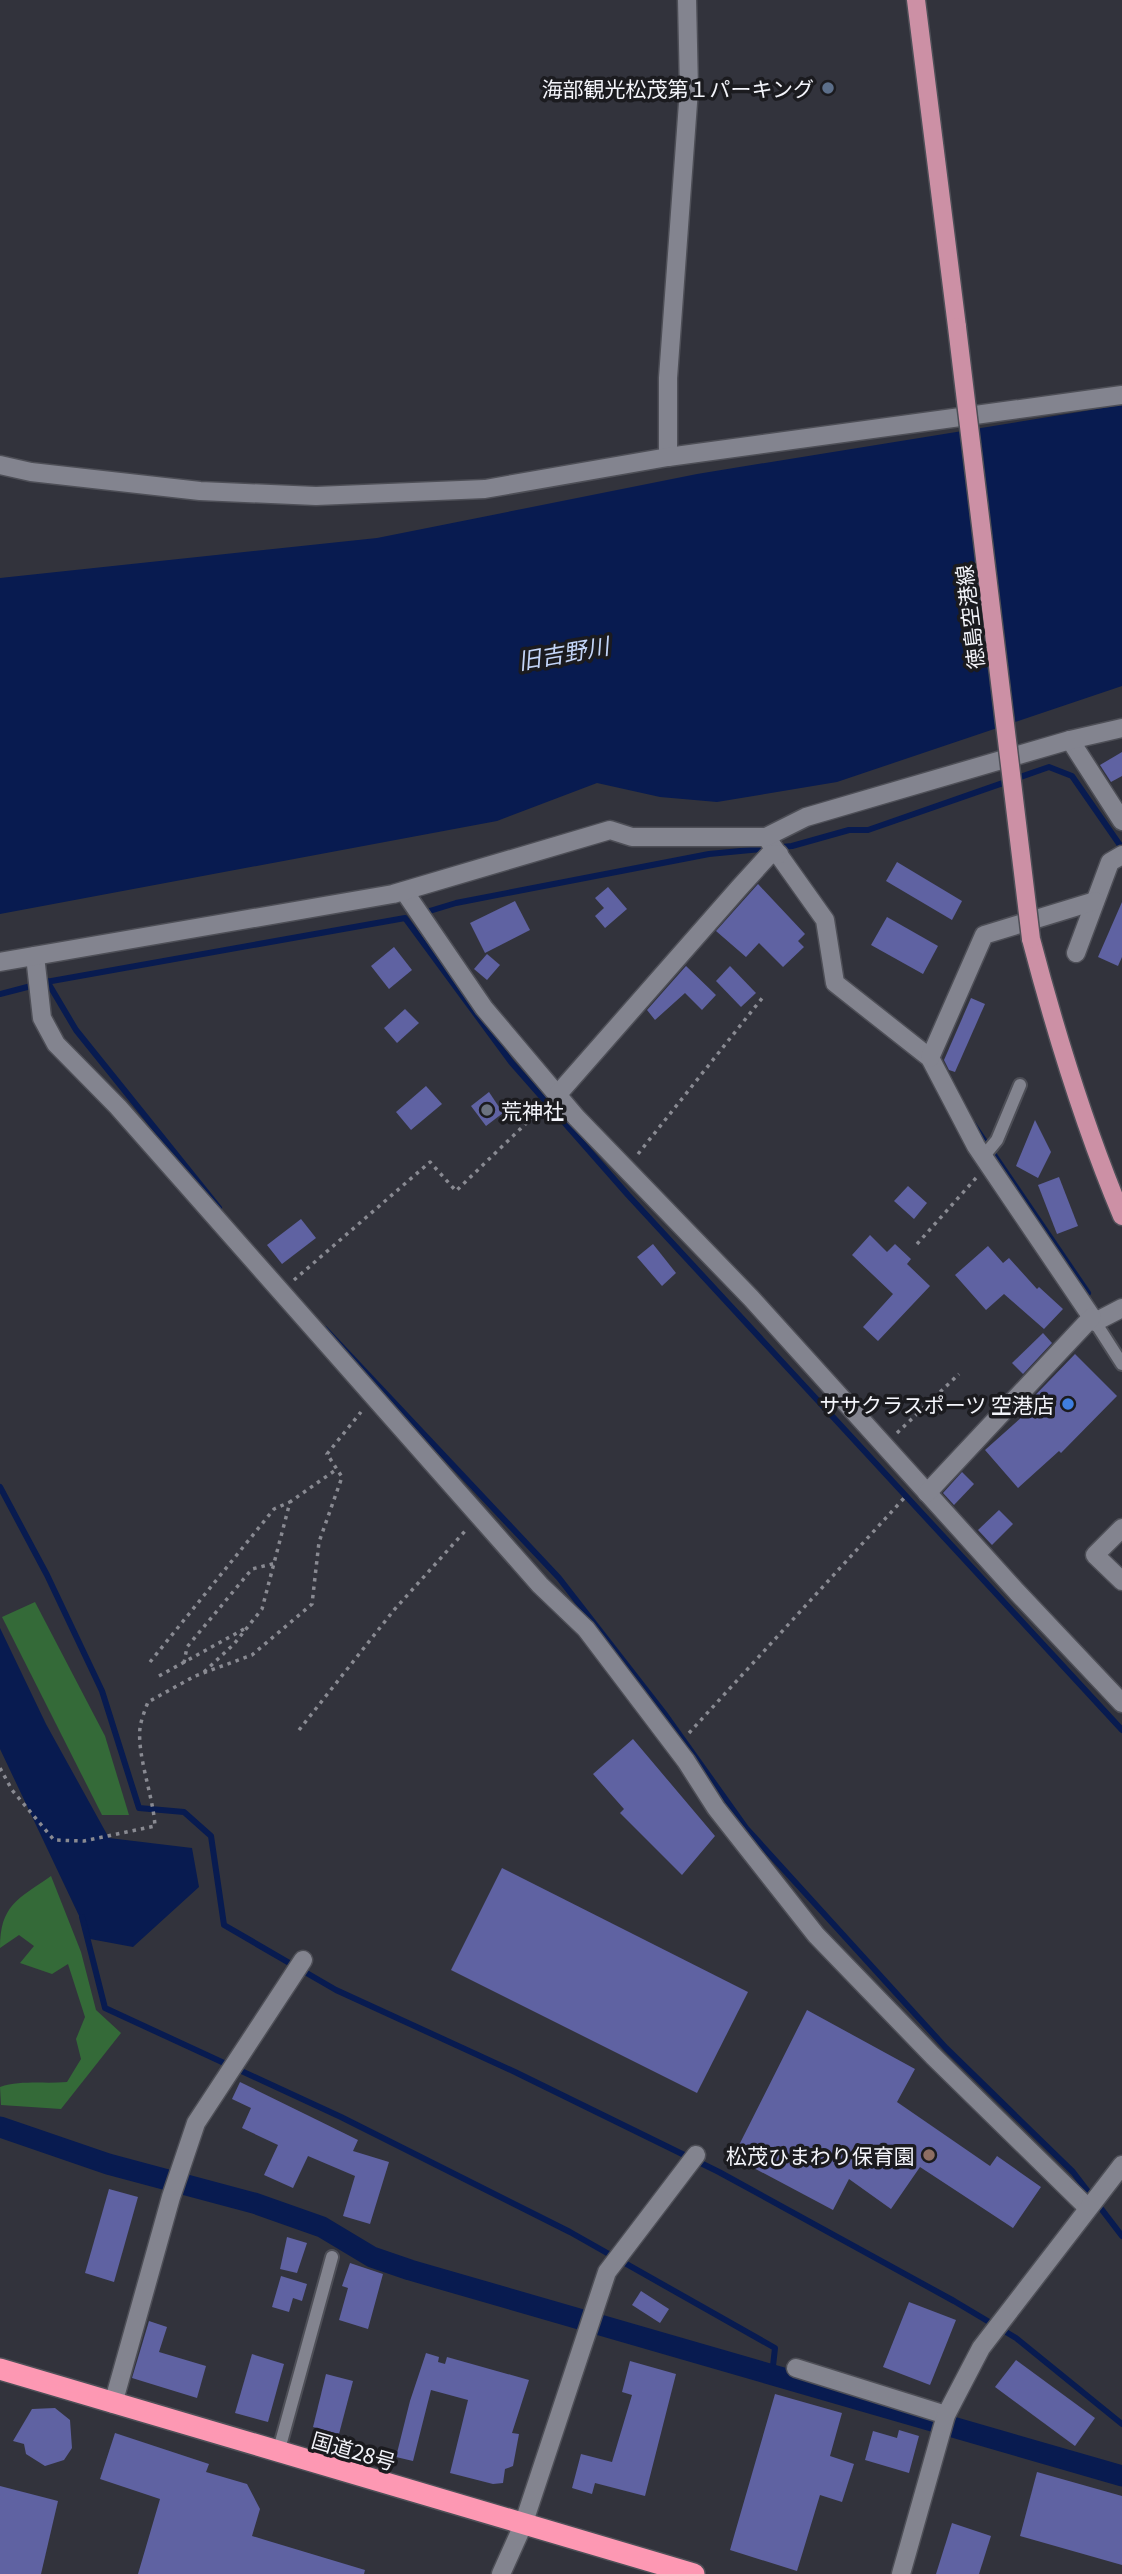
<svg xmlns="http://www.w3.org/2000/svg" width="1122" height="2574" font-family="Georgia,'Noto Sans JP',serif">
<rect width="100%" height="100%" fill="#32333c"/>
<g fill="#346a38">
<polygon points="35,1602 105,1736 129,1815 102,1815 2,1617"/>
<path d="M51,1876L81,1952L96,2010L121,2033L61,2109L1,2105L0,2087C21,2080 44,2084 67,2082L81,2059L76,2039L85,2017L68,1964L52,1974L20,1963L34,1946L19,1935L0,1948C0,1905 18,1899 51,1876Z"/>
</g>
<g fill="#081b50">
<polygon points="1122,405 1122,686 837,782 717,802 660,797 597,783 497,821 0,914 0,578 377,538 697,474"/>
<polygon points="0,1628 46,1724 109,1838 192,1848 199,1887 133,1947 90,1939 0,1749"/>
</g>
<g fill="none" stroke-linecap="round" stroke-linejoin="round">
<g stroke="#081b50" stroke-width="6">
<polyline points="423,913 456,903 709,854 792,846 849,830 868,830 1049,767 1072,776 1122,848"/>
<polyline points="47,981 76,1030 219,1208"/>
<polyline points="46,982 405,918 511,1062 628,1195 1122,1730"/>
<polyline points="0,994 35,985"/>
<polyline points="973,1124 1088,1293"/>
<polyline points="325,1329 559,1578 664,1713 746,1828 946,2048 1073,2172 1122,2236"/>
<polyline points="0,1487 47,1575 102,1691 139,1808 184,1812 211,1836 224,1925 336,1990 515,2072 719,2172 954,2301 1016,2338 1122,2424"/>
<polyline points="82,1917 105,2008 341,2117 570,2232 775,2348 772,2375"/>
</g>
<polyline stroke="#081b50" stroke-width="21" points="0,2127 108,2164 254,2203 322,2227 372,2257 410,2270 1122,2476"/>
</g>
<g fill="#5f62a2">
<polygon points="1122,752 1122,776 1111,782 1100,765"/>
<polygon points="897,862 962,901 952,920 886,881"/>
<polygon points="758,884 805,934 798,941 804,947 783,967 759,943 746,957 716,931"/>
<polygon points="608,887 627,909 605,928 595,916 604,908 595,898"/>
<polygon points="515,901 530,930 485,953 470,923"/>
<polygon points="1122,902 1122,957 1118,966 1098,957"/>
<polygon points="887,917 938,946 923,974 871,945"/>
<polygon points="394,947 412,970 389,989 371,966"/>
<polygon points="487,954 500,965 487,980 474,969"/>
<polygon points="686,966 716,995 702,1010 685,993 655,1020 647,1010"/>
<polygon points="730,966 756,993 741,1007 716,981"/>
<polygon points="971,998 985,1004 955,1072 949,1070 944,1060"/>
<polygon points="405,1009 419,1023 397,1043 384,1028"/>
<polygon points="426,1086 442,1104 411,1130 396,1112"/>
<polygon points="489,1092 503,1113 486,1126 471,1106"/>
<polygon points="1035,1120 1051,1152 1038,1178 1016,1166"/>
<polygon points="1059,1177 1078,1226 1057,1234 1038,1185"/>
<polygon points="908,1186 927,1203 914,1219 894,1201"/>
<polygon points="301,1219 316,1238 282,1264 267,1245"/>
<polygon points="870,1235 887,1252 895,1244 911,1259 907,1264 930,1286 878,1341 863,1327 893,1294 852,1255"/>
<polygon points="653,1244 676,1273 662,1286 637,1257"/>
<polygon points="988,1246 1003,1263 1009,1258 1037,1289 1039,1287 1063,1309 1044,1329 1004,1294 986,1310 955,1275"/>
<polygon points="1043,1333 1052,1343 1023,1374 1012,1363"/>
<polygon points="1075,1354 1117,1396 1061,1453 1059,1451 1018,1488 985,1450 1023,1416 1019,1412"/>
<polygon points="962,1472 974,1484 954,1505 943,1493"/>
<polygon points="999,1510 1013,1524 992,1545 978,1530"/>
<polygon points="633,1739 715,1836 682,1875 620,1813 624,1809 593,1774"/>
<polygon points="502,1868 748,1992 697,2093 451,1970"/>
<polygon points="807,2010 915,2069 897,2102 990,2166 997,2156 1041,2187 1013,2228 920,2167 891,2209 849,2179 833,2210 733,2157"/>
<polygon points="240,2082 358,2140 353,2151 389,2162 370,2224 343,2216 355,2176 308,2156 293,2188 264,2175 278,2145 242,2128 251,2108 232,2099"/>
<polygon points="109,2189 138,2197 114,2282 85,2273"/>
<polygon points="287,2237 307,2243 297,2273 280,2269"/>
<polygon points="350,2263 383,2274 368,2329 339,2320 348,2288 342,2286"/>
<polygon points="281,2276 307,2284 302,2301 293,2298 289,2312 272,2307"/>
<polygon points="641,2291 669,2309 660,2323 632,2305"/>
<polygon points="909,2302 956,2320 930,2385 883,2367"/>
<polygon points="149,2321 167,2327 159,2352 206,2366 197,2398 132,2378"/>
<polygon points="426,2353 439,2357 438,2362 445,2364 447,2357 529,2380 512,2433 519,2434 513,2466 505,2469 503,2483 493,2484 450,2473 468,2400 431,2390 413,2461 396,2457 410,2401"/>
<polygon points="252,2354 284,2364 268,2422 235,2413"/>
<polygon points="1016,2360 1095,2418 1075,2446 995,2387"/>
<polygon points="630,2361 676,2374 645,2496 595,2483 592,2494 572,2488 581,2454 612,2462 632,2395 622,2392"/>
<polygon points="326,2374 353,2381 339,2434 313,2427"/>
<polygon points="775,2394 842,2413 830,2456 854,2464 842,2502 820,2495 797,2571 730,2550"/>
<polygon points="55,2408 70,2420 72,2448 64,2460 45,2466 26,2454 24,2444 13,2441 32,2409"/>
<polygon points="899,2430 919,2436 909,2473 865,2460 873,2431 897,2438"/>
<polygon points="115,2433 209,2464 206,2472 247,2484 260,2509 252,2536 365,2570 364,2574 138,2574 160,2499 100,2479"/>
<polygon points="1037,2472 1122,2496 1122,2565 1020,2536"/>
<polygon points="0,2486 58,2501 41,2574 0,2574"/>
<polygon points="952,2523 991,2536 979,2574 936,2574"/>
</g>
<g fill="none" stroke-linecap="round" stroke-linejoin="round">
<g stroke="#4e4f57" stroke-width="16">
<g id="lane">
<polyline points="983,1157 997,1140 1020,1085"/>
<polyline points="1095,1322 1122,1364"/>
<polyline points="278,2453 332,2257"/>
</g>
</g>
<g stroke="#4e4f57" stroke-width="21">
<g id="street">
<polyline points="668,457 668,378 689,89 687,0"/>
<polyline points="0,465 31,472 200,491 316,496 485,489 668,457 1122,395"/>
<polyline points="1070,740 1122,821"/>
<polyline points="766,837 825,920 835,983 930,1058 976,1146 1095,1322 1122,1308"/>
<polyline points="404,891 484,1008 576,1117 751,1298 1017,1592 1122,1703"/>
<polyline points="1076,953 1110,862 1122,855"/>
<polyline points="35,956 42,1018 56,1044 118,1107 540,1585 586,1629 686,1761 716,1808 816,1935 933,2056 1088,2208"/>
<polyline points="0,962 393,894 610,830 632,837 766,837 806,817 1070,740 1122,728"/>
<polyline points="930,1058 984,935 1095,901"/>
<polyline points="558,1094 739,888 769,855 779,854"/>
<polyline points="927,1493 1092,1317"/>
<polyline points="1122,1528 1095,1555 1122,1581"/>
<polyline points="796,2368 946,2415"/>
<polyline points="113,2404 171,2197 196,2123 303,1960"/>
<polyline points="501,2574 523,2525 607,2272 696,2155"/>
<polyline points="901,2574 946,2415 981,2348 1122,2165"/>
</g>
</g>
<g stroke="#4e4f57" stroke-width="21">
<g id="primary">
<polyline points="916,0 957,327"/>
<path d="M1031,939C1056,1034 1084,1126 1122,1216"/>
</g>
</g>
<g stroke="#4e4f57" stroke-width="24">
<polyline id="highway" points="0,2369 694,2574"/>
</g>
<g stroke="#898a92" stroke-width="3.5" stroke-dasharray="3.5 5" stroke-linecap="butt">
<polyline points="638,1154 763,997"/>
<polyline points="917,1244 976,1178"/>
<polyline points="294,1280 430,1162 456,1191 543,1107"/>
<polyline points="897,1433 959,1374"/>
<polyline points="150,1662 274,1509 290,1502"/>
<polyline points="184,1663 187,1647 252,1569 276,1563"/>
<polyline points="204,1672 234,1644 262,1609 290,1502 337,1469"/>
<polyline points="159,1676 246,1628"/>
<polyline points="299,1730 394,1610 466,1530"/>
<polyline points="689,1733 906,1496"/>
<path d="M0,1768L12,1790L54,1840L84,1841L155,1826C153,1795 137,1756 140,1728C141,1720 145,1710 148,1702L195,1676L252,1655L312,1604L319,1542L342,1477L327,1454L361,1412"/>
</g>
<use href="#lane" stroke="#83848f" stroke-width="12"/>
<use href="#street" stroke="#83848f" stroke-width="18"/>
<use href="#primary" stroke="#cc90a5" stroke-width="18"/>
<use href="#highway" stroke="#fd98b3" stroke-width="21"/>
<g stroke="#4e4f57" stroke-width="21" stroke-linecap="butt">
<polyline id="primary-bridge" points="957,327 1031,939"/>
</g>
<use href="#primary-bridge" stroke="#cc90a5" stroke-width="18"/>
</g>
<circle fill="#5c6f8a" stroke="#1b1b1f" stroke-width="2.5" cx="828" cy="88" r="7"/>
<circle fill="#6b7280" stroke="#1b1b1f" stroke-width="2.5" cx="487" cy="1110" r="7"/>
<circle fill="#3f7fe0" stroke="#1b1b1f" stroke-width="2.5" cx="1068" cy="1404" r="7"/>
<circle fill="#8d6e63" stroke="#1b1b1f" stroke-width="2.5" cx="929" cy="2155" r="7"/>
<g text-anchor="middle" dominant-baseline="central" stroke-width="7" stroke-linejoin="round" paint-order="stroke">
<g font-size="21" fill="#f3f4fa" stroke="#1b1b1f" text-anchor="end">
<text x="814" y="88">海部観光松茂第１パーキング</text>
<text x="501" y="1110" text-anchor="start">荒神社</text>
<text x="1054" y="1404">ササクラスポーツ 空港店</text>
<text x="915" y="2155">松茂ひまわり保育園</text>
</g>
<g font-size="21" fill="#f3f4fa" stroke="#1b1b1f">
<text transform="translate(969 617) rotate(-97)">徳島空港線</text>
<text transform="translate(354 2450) rotate(16)">国道28号</text>
</g>
<g font-size="23" font-style="italic" fill="#c3d5f8" stroke="#1b1b1f">
<text transform="translate(563 652) rotate(-10)">旧吉野川</text>
</g>
</g>
</svg>
